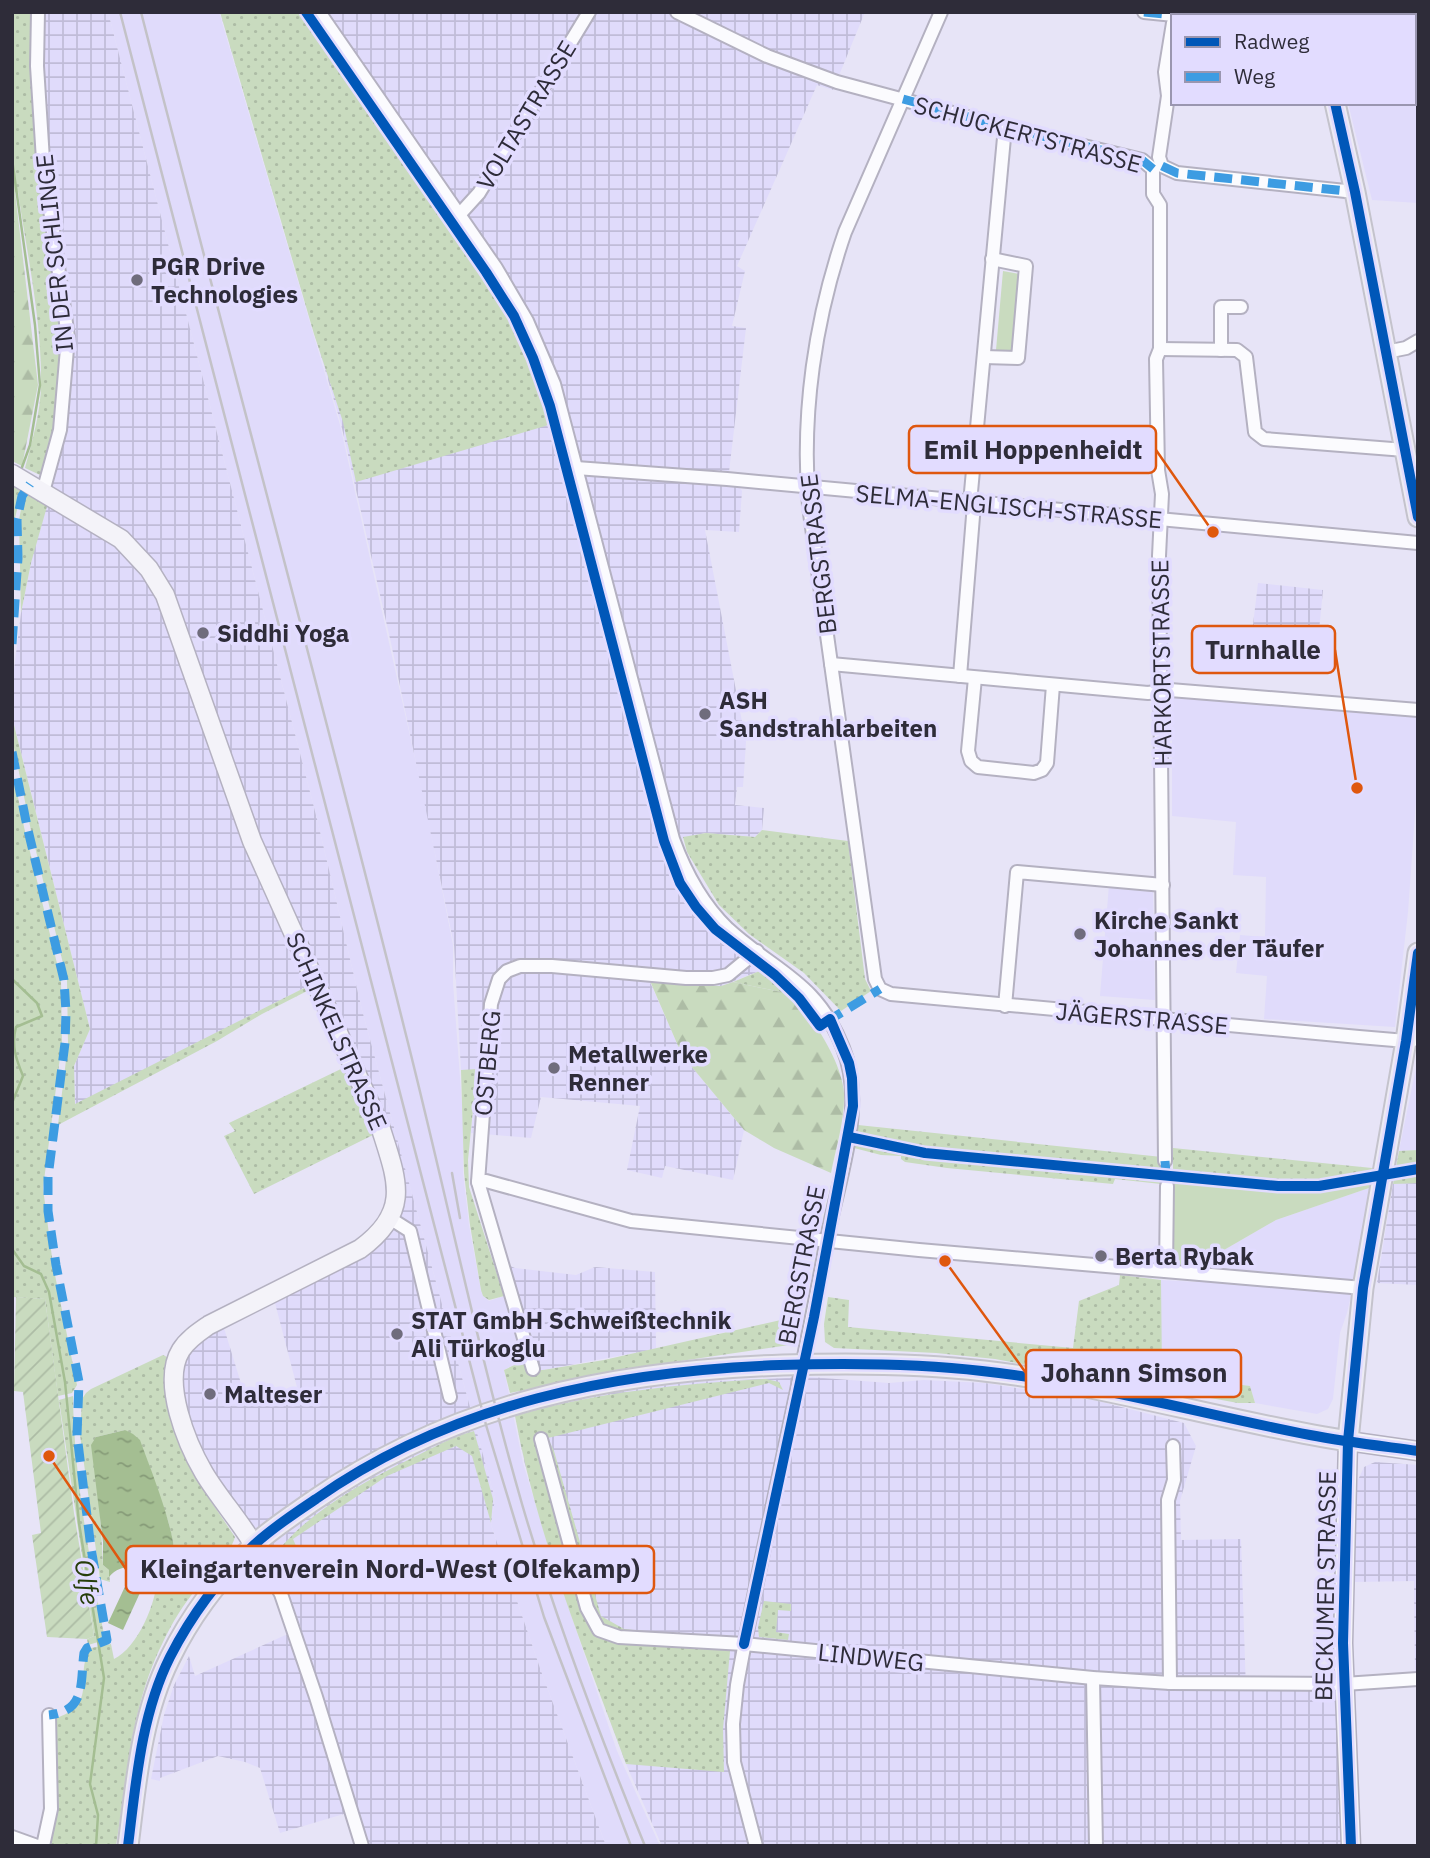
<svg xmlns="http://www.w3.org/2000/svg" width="1430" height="1858" font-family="'IBM Plex Sans',sans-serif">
<defs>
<pattern id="industrial-grid" width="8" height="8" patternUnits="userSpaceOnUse" patternTransform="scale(1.75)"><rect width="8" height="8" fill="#e0dbfb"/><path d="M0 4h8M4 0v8" fill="none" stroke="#c0bcd8"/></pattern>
<pattern id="grass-dots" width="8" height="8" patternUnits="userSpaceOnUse" patternTransform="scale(1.75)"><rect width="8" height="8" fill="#c9dbbf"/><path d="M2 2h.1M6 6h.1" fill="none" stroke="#adbca5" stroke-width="1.8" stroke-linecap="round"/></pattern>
<pattern id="forest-firs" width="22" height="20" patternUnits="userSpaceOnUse" patternTransform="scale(1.75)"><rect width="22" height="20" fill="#c9dbbf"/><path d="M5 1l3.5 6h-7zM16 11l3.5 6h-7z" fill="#adbca5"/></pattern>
<pattern id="garden-furrows" width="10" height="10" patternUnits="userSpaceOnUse" patternTransform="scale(1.75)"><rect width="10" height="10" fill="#c9dbbf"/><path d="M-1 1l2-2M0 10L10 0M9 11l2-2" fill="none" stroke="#adbca5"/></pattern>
<pattern id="water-ripples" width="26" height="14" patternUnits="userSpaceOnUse" patternTransform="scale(1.75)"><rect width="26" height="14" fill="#a4be92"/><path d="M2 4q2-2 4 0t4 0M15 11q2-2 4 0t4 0" fill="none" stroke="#869b78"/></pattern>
</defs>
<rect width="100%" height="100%" fill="#e7e4f7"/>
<g fill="#e0dbfb">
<polygon points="108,12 219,12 340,425 424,798 453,945 453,983 463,1118 463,1173 469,1225 481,1291 483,1296 489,1301 504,1296 523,1360 504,1370 523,1463 552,1559 617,1751 660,1846 606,1846 541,1671 491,1525 495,1499 362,1010 317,819"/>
<polygon points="1414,32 1418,32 1418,203 1372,200 1348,103 1414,103"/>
<polygon points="1172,695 1418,716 1418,772 1408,912 1395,1027 1264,1019 1267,976 1236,973 1240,935 1265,937 1266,877 1233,875 1236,822 1172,816"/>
<polygon points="1109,885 1153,889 1155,1000 1100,996"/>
<polygon points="1418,1058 1418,1150 1399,1151"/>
<polygon points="1369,1188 1355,1278 1347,1313 1340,1333 1333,1399 1328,1409 1317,1414 1255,1403 1250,1386 1198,1379 1161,1371 1161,1280 1196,1282 1198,1265 1276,1220"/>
</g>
<g fill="url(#industrial-grid)" fill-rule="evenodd">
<path d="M33,12H108L317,819L362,1010L495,1499L491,1525L541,1671L606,1846H357L347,1813L280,1833L260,1768L245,1762L218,1756L160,1778V1781L151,1779L164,1715L174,1685L189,1656L195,1676L301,1628L286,1586L269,1553L209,1470L182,1402L181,1367L195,1342L385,1240L397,1223L401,1181L310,985L75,1105L74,1066L90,1029L12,716V686L21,613L31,563L63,337L37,161L31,66ZM275,1303L299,1395L248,1406L224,1328Z"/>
<polygon points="220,12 865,12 833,90 817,85 737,266 745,271 732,326 746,328 729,472 742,491 739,532 705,530 746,742 743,787 737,787 735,805 764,808 762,830 755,837 705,833 662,844 679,884 695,909 734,948 762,970 721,986 650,982 682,1055 744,1130 733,1180 665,1166 662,1178 627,1170 640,1106 541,1097 531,1138 471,1133 477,1070 461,1070 454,945 391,643 341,424"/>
<polygon points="1258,583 1323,590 1319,631 1253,625"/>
<polygon points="1418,1183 1418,1285 1377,1283 1393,1184"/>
<polygon points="493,1259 515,1268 576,1275 595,1267 655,1272 656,1349 543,1370 526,1370"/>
<polygon points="810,1377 889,1383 924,1380 985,1383 1098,1401 1184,1423 1196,1446 1180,1501 1181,1540 1241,1539 1246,1691 1338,1690 1342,1846 662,1846 626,1764 580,1638 524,1461 515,1415 562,1402 628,1390 690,1382"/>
<polygon points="1375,1462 1418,1465 1418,1671 1415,1672 1414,1581 1354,1582 1357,1482 1364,1467"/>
</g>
<g fill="url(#grass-dots)">
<path d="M12,12H33L31,66L37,161L63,337L54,429L43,474L40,475L25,468C32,442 41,411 41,384C42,321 27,254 18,192L12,193Z"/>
<polygon points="220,12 301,12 494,290 525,348 552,424 356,482 343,422 314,334"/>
<polygon points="12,484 22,490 15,518 12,606"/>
<polygon points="28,492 48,503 31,563 21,613 19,520 21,509"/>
<polygon points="12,717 90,1029 74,1066 75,1104 310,985 311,989 262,1014 217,1041 58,1125 68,1044 67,980 30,826 12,738"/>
<polygon points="12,767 24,827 61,980 62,1042 43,1188 53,1265 77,1385 72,1393 58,1396 45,1299 12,1297"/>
<polygon points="762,830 848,841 865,979 871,991 841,1011 804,973 749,934 719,905 687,852 683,837 706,833 755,837"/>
<polygon points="762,970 791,994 733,982"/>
<polygon points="345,1067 375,1134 254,1194 224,1136 235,1131 229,1123"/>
<polygon points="477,1069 468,1160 469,1187 504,1296 489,1300 483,1296 481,1290 470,1225 464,1173 461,1070"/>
<polygon points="858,1125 1162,1157 1162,1171 926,1150 856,1137"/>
<polygon points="855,1142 926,1155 1161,1176 1161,1184 1115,1179 1113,1184 947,1168 905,1162 901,1159 901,1156 881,1155 854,1148"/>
<polygon points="1173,1148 1372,1168 1371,1174 1317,1182 1275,1182 1173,1171"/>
<polygon points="1418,1150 1418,1183 1393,1184 1399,1151"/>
<polygon points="1120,1275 1161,1280 1162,1371 1198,1379 1250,1386 1255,1403 1238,1403 995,1359 936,1353 834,1348 825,1342 824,1324 828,1297 849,1300 848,1327 1073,1348 1079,1301 1119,1285"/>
<polygon points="803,1315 796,1344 633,1368 510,1393 504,1370 523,1361 526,1370 543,1370 604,1360"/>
<path d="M163,1355L169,1358L193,1469L206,1494L235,1537C229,1557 210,1571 197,1588C183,1605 172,1623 163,1642C131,1706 127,1777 116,1846H51L54,1719C102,1703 72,1675 91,1648L111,1644L114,1659C139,1647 160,1596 157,1569H166L176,1556L169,1524L147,1460L125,1430L96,1437L103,1565L109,1570L110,1582L100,1579L80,1435L82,1399L86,1393L91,1389Z"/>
<path d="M766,1379L779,1382L783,1390L769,1383L548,1438L554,1451L601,1616L624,1629L731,1640L723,1729L724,1772L626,1764C584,1650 537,1536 515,1416C597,1392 681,1384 766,1379Z"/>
<path d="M73,1396C74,1479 90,1560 105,1640L88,1645L87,1639L94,1636L59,1400Z"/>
<path d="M474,1431L493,1499L491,1523L472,1456L456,1446L387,1476L293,1539L303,1562L283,1572L277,1552C311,1510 362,1483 410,1459C431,1449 451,1437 474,1431Z"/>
<polygon points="764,1601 791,1604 791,1611 778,1610 776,1632 789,1634 788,1640 759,1637 758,1627"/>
</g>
<g fill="url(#forest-firs)">
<polygon points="15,192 38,385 22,466 12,461 12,193"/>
<path d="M650,981L721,986L733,982L791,994C812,1016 842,1062 844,1093C845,1120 836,1147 831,1173L774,1148L744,1130L682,1055Z"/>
</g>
<g fill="#c9dbbf">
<polygon points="1003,271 1019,274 1012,351 996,350"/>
<polygon points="1171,1177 1280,1189 1320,1189 1369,1182 1369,1188 1276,1220 1198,1265 1180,1264 1173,1259"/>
</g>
<polygon fill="url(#garden-furrows)" points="16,1297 45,1299 74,1513 94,1636 87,1639 47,1637 32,1535 41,1533 23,1392 14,1391"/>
<g fill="url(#water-ripples)">
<path d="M125,1430L133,1434L140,1440C150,1468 179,1538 174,1564C153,1578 127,1555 109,1577V1570L103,1565V1542L91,1445L96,1437Z"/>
<polygon points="129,1578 144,1584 123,1630 108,1623"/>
</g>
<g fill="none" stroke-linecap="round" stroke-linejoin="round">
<g stroke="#a4be92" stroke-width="2.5">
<polyline points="12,159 35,325 40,385 30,445 21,470"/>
<path d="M12,979L37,1003L42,1016L16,1027C11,1045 16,1059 23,1076L12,1103"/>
<polyline points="12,1249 24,1266 41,1274 49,1292 65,1382 79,1523 104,1678 90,1784 98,1815 96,1846"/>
</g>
<g stroke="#b4b1c1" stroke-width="16">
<g id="street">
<polyline points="38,12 37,66 43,160 68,337 60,430 43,492"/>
<path d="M319,12L496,268L527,321L554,384L673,839C685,872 702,904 728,929C775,972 817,981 843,1048C867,1107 838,1179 827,1239C800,1388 764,1535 737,1685L733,1724L734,1762L756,1846"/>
<polyline points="677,12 767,56 837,82 1005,127 1142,160 1153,169 1153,194 1160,205 1160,349 1156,359 1158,470 1162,494 1159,556 1165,1161"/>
<path d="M941,12L845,232C815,319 801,414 809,506L875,979L880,989L891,994L1359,1037L1406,1041L1418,1039"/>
<polyline points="1144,12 1174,15"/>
<polyline points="1173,23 1165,72 1168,96 1159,157 1162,166 1177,173 1355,192"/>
<polyline points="459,215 479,193 589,12"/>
<polyline points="1160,349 1237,350 1246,357 1255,432 1264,439 1405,450"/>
<polyline points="1221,350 1221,307 1241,307"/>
<polyline points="1386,352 1406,348 1418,341"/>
<polyline points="984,357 1018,358 1026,266 992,259"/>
<polyline points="576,468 727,479 1418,543"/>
<polyline points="831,664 1148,693 1170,690 1418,710"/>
<polyline points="960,676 974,504 971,492 1005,127"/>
<polyline points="975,678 968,751 971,761 978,767 1034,773 1042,770 1047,763 1053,685"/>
<polyline points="1005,1006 1017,872 1163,885"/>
<polyline points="478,1182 486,1181 631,1221 919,1250 1363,1288"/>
<polyline points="391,1219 410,1231 450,1397"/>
<polyline points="1166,1271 1167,1186"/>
<polyline points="533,1369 478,1182 491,1004 499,979 507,971 520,966 552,966 686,978 713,978 728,975 757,951"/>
<polyline points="541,1439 587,1608 599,1630 619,1637 744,1644 1093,1678 1170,1683 1344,1684 1418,1679"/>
<polyline points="254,1545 281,1594 316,1697 362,1846"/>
<polyline points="1093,1678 1096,1846"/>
<polyline points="1170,1683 1168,1500 1174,1480 1173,1446"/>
<polyline points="12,1837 37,1846"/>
<polyline points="43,1846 51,1809 49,1715"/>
</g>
</g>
<g stroke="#b4b1c1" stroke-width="21">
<g id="secondary">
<path d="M12,474L121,539L149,569L165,595L252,841L380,1126C397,1180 412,1211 360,1249L209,1325C199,1332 188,1339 181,1350C161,1382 187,1444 204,1473C219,1498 239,1520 254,1545"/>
<polyline points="1351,1846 1343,1643 1348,1441 1418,1451"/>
</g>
</g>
<g stroke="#c4c3cc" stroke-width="23">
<g id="primary">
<polyline points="1312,12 1313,16"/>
<polyline points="1335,103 1355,192 1418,517"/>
<path d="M128,1846C136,1783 141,1716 170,1658C190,1617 220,1577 254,1545C271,1529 293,1515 313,1501C455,1402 613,1371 783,1365C850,1363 917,1363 984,1371C1107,1385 1226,1422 1348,1441L1363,1288L1406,1041L1418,953"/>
</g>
</g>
<use href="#street" stroke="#fbfbfe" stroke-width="12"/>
<use href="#secondary" stroke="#f4f3f9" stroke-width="18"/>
<use href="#primary" stroke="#edebf4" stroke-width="19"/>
<g stroke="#c3c2c7" stroke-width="2.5">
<polyline points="120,12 486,1425 544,1617 631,1846"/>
<path d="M141,12C228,352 320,690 405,1031C445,1188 477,1348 522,1504C556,1620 599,1734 645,1846"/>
<polyline points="452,1173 460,1218"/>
</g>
<g stroke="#3d9ce2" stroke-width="9" stroke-dasharray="18 9" stroke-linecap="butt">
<polyline points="1144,12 1174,15"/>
<polyline points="903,99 1005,127 1142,160 1153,169"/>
<polyline points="1162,166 1177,173 1355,192"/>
<polyline points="12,644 18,558 17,520 22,496 30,484"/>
<path d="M12,752L27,826L64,980L66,1012L65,1043L48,1177V1211L56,1265L79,1382L77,1435L91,1548L107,1640L87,1648L84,1653C80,1681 87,1711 49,1715"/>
<polyline points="826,1022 880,989"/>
<polyline points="1165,1161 1167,1186"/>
</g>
<g stroke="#e2dcff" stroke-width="15">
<g id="cycleway">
<polyline points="306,12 486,272 514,316 533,358 550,406 664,841 680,883 696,907 715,929 775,975 799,998 820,1026 830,1019 849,1063 852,1078 853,1106 814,1317 744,1644"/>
<polyline points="1335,103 1355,192 1418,517"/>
<polyline points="849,1137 925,1153 1278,1186 1319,1186 1418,1169"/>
<path d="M128,1846C136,1782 141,1715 170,1657C191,1616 221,1576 254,1545C272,1528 295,1513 316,1499C453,1403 615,1371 780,1365C847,1363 915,1363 982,1371C1093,1383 1201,1414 1310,1435C1346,1442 1382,1446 1418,1451"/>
<polyline points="1351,1846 1343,1643 1348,1441 1363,1288 1406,1041 1418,953"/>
</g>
</g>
<use href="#cycleway" stroke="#0057b8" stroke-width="10"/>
</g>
<g fill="#6f6c7c" stroke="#e2dcff" stroke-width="2.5">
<circle cx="137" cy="280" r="7"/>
<circle cx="203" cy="633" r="7"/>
<circle cx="705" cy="714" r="7"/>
<circle cx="1080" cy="934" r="7"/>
<circle cx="554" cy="1068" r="7"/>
<circle cx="1101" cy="1256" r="7"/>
<circle cx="397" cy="1334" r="7"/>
<circle cx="210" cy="1394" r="7"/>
</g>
<g text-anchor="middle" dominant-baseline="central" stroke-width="7" stroke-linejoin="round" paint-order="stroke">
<g font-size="24" fill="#2e2c39" stroke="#e2dcff">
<text transform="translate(526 115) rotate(-59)">VOLTASTRASSE</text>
<text transform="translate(1028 134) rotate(15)">SCHUCKERTSTRASSE</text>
<text transform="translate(54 253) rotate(-96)">IN DER SCHLINGE</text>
<text transform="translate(1009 506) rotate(5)">SELMA-ENGLISCH-STRASSE</text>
<text transform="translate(818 554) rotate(-97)">BERGSTRASSE</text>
<text transform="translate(1161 663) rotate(-91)">HARKORTSTRASSE</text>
<text transform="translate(1142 1018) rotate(5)">JÄGERSTRASSE</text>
<text transform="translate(337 1031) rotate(66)">SCHINKELSTRASSE</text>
<text transform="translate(487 1063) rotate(-85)">OSTBERG</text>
<text transform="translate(801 1265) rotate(-79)">BERGSTRASSE</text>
<text transform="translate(1325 1586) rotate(-89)">BECKUMER STRASSE</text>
<text transform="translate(871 1657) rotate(6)">LINDWEG</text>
</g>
<g font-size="24" font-weight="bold" fill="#2e2c39" stroke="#e2dcff" text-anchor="start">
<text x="151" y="266">PGR Drive<tspan x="151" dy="28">Technologies</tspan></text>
<text x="217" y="633">Siddhi Yoga</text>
<text x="719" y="700">ASH<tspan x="719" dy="28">Sandstrahlarbeiten</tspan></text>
<text x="1094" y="920">Kirche Sankt<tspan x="1094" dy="28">Johannes der Täufer</tspan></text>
<text x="568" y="1054">Metallwerke<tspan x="568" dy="28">Renner</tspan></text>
<text x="1115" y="1256">Berta Rybak</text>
<text x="411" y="1320">STAT GmbH Schweißtechnik<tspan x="411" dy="28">Ali Türkoglu</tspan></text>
<text x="224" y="1394">Malteser</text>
</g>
<g font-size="26" font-style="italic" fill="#263e0a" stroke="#e2dcff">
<text transform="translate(88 1582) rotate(81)">Olfe</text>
</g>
</g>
<path fill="none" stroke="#df570e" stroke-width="2.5" d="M1213 532L1156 450M1357 788L1335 650M945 1261L1026 1373M49 1456L126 1569"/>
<g fill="#df570e" stroke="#e2dcff" stroke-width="2.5">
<circle cx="1213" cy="532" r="7"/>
<circle cx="1357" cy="788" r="7"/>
<circle cx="945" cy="1261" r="7"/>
<circle cx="49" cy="1456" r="7"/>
</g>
<g fill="#e2dcff" stroke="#df570e" stroke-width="2.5">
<rect x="909" y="426" width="247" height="47" rx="7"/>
<rect x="1192" y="626" width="143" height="47" rx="7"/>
<rect x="1026" y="1350" width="215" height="47" rx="7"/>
<rect x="126" y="1546" width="528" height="47" rx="7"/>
</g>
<g font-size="26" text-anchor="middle" font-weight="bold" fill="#2e2c39">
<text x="1033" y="459">Emil Hoppenheidt</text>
<text x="1263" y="659">Turnhalle</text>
<text x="1134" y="1382">Johann Simson</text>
<text x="390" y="1578">Kleingartenverein Nord-West (Olfekamp)</text>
</g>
<rect width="1430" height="1858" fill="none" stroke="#2e2c39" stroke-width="28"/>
<rect x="1171" y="14" width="245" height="91" fill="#e2dcff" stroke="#9a96b0" stroke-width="2"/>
<rect x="1185" y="37" width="35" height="10" fill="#0057b8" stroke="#9a96b0" stroke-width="2"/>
<text x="1234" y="49" font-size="21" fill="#2e2c39">Radweg</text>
<rect x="1185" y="72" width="35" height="10" fill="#3d9ce2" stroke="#9a96b0" stroke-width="2"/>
<text x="1234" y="84" font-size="21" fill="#2e2c39">Weg</text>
</svg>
